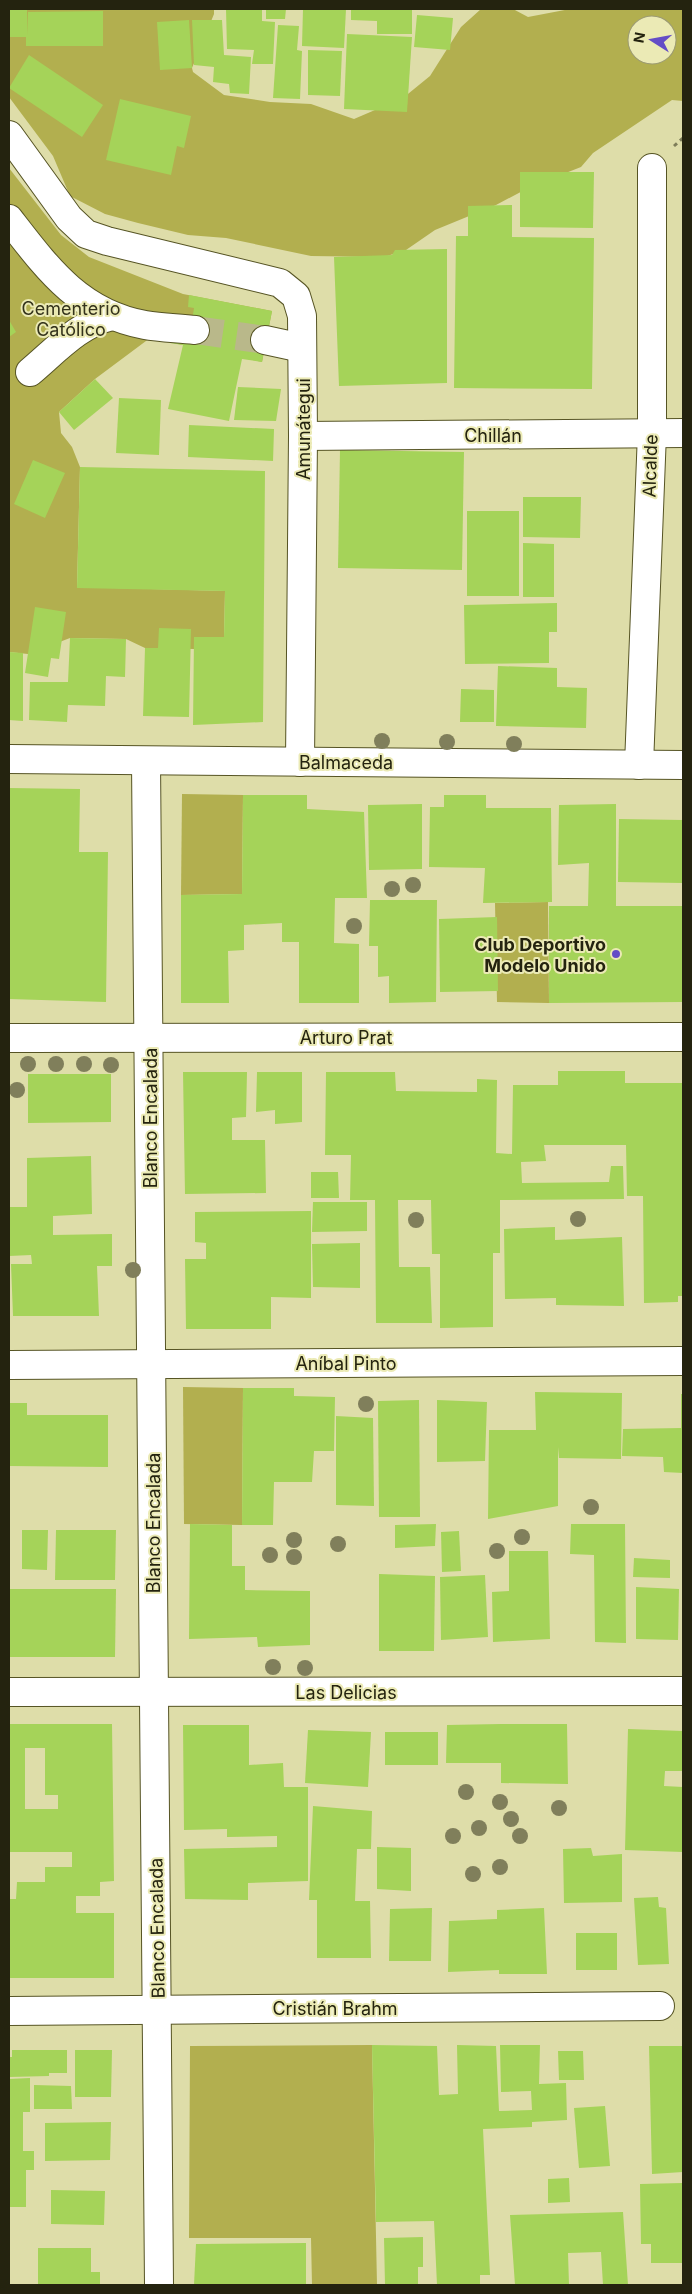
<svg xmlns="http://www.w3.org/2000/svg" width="692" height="2294" font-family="Inter,sans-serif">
<rect width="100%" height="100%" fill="#dedda9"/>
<g fill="#b2af4f" fill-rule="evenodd">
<path d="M9,9H214V14L192,68L193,72L224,95L270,102L311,104L354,119L403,98L430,76L461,27L481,9H513L528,17L570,9H683V101L672,100L593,153L581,167L530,187L496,205L435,230L406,250L384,257L311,256L226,238L188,235L138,223L105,214L70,196L53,156L9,97ZM637,25H667V55H637Z"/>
<polygon points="9,168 61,235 89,257 183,294 272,311 262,362 150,338 95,379 59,412 61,433 72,447 80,467 77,587 225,591 224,637 194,649 145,648 126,639 70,638 28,654 9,652"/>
<polygon points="182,794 243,795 242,894 181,895"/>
<polygon points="548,902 549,1003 497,1002 495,903"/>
<polygon points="183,1387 243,1388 242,1525 184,1524"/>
<polygon points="372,2045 377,2285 312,2285 311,2238 189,2238 190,2046"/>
</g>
<g fill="#a5d359" fill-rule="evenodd">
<polygon points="9,9 27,9 27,35 28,12 103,11 103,46 26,46 26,37 9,37"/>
<polygon points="226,9 262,9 262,21 275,22 273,64 252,64 254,50 227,49"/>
<polygon points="266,9 286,9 285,19 266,19"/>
<polygon points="303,9 346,9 344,48 302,46"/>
<polygon points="351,9 412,9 412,34 377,34 377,21 351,20"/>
<polygon points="417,15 453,18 450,50 414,47"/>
<polygon points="189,20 192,68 160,70 157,22"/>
<polygon points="192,20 222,20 224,55 251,57 249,94 230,93 229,84 213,82 214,67 194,65"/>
<polygon points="278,25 299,26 297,50 302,51 300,99 273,98"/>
<polygon points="347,34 412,37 407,112 344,109"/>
<polygon points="308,50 342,51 340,96 308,95"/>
<polygon points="29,55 103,105 82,137 9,88"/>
<polygon points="120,99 191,116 184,148 177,146 171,175 106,160"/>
<polygon points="520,172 594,172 593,228 520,227"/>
<polygon points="512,205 512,237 594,238 592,389 454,388 456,236 468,236 468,206"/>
<polygon points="447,249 447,383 339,386 334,257 392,255 395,250"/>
<polygon points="189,295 272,311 262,362 242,359 229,421 168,409 183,345 170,343 195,330 192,321 194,308 188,307"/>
<polygon points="9,320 16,332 9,337"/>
<polygon points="95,379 113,398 74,430 59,412"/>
<polygon points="238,387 281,389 276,421 234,420"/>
<polygon points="119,398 161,400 159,455 116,453"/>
<polygon points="189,425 274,429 273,461 188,457"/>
<polygon points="340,450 464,452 462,570 338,568"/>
<polygon points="33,460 65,473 45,518 14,504"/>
<polygon points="80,467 265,471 263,722 193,725 194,637 224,637 225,591 77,588"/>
<polygon points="523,497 581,497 580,538 523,537"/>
<rect x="467" y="511" width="52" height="85"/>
<polygon points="523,543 554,544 554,597 523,597"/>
<polygon points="557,603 557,632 549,632 549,663 465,664 464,605"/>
<polygon points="35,607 66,612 59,659 51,658 48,677 25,673"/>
<polygon points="159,628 191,629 189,717 143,716 145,648 158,648"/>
<polygon points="70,638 126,639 125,677 106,676 105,706 68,705 67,722 29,720 30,682 68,682"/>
<polygon points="9,652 23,653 23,721 9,720"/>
<polygon points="498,666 557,668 557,687 587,688 586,728 496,726"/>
<polygon points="461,689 494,690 494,722 460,722"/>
<polygon points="9,788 80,789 79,852 108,852 106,1002 9,999"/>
<polygon points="243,795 307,795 307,809 364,812 367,898 335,898 334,943 359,944 359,1003 299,1003 299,942 282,942 282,923 244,925 244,950 228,951 229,1003 181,1003 181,895 242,894"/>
<polygon points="444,795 486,795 486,808 551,808 552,902 483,903 485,868 429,867 430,807 444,807"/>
<polygon points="422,804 422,869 369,870 368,805"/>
<polygon points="616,804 616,906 683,906 683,1002 549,1003 549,906 588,906 589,863 558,865 559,805"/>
<polygon points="619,819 683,820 683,883 618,882"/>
<polygon points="370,900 437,900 436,1002 389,1003 389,976 378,977 378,946 369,946"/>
<polygon points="497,917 498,991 440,992 439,919"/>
<polygon points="558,1071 625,1071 625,1083 683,1083 683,1296 678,1296 678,1302 644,1303 643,1196 627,1196 626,1145 544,1145 546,1161 521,1162 522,1183 609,1182 611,1166 623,1166 624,1199 500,1200 500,1253 493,1253 493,1327 440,1328 440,1254 432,1254 431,1200 398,1200 399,1267 430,1267 432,1323 376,1323 375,1200 350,1200 351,1155 325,1155 326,1072 395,1072 396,1091 477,1092 477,1079 497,1080 496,1153 512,1154 513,1085 558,1085"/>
<polygon points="183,1072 247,1072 246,1117 232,1118 232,1140 265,1140 266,1193 185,1194"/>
<polygon points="257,1072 302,1072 302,1122 275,1124 275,1110 256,1112"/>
<polygon points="28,1074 111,1074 111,1122 28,1123"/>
<polygon points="91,1156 92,1214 53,1216 53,1235 112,1234 112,1266 97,1266 99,1316 13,1316 11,1264 32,1264 31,1255 9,1256 9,1207 27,1207 27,1158"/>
<polygon points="311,1172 338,1172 339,1198 311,1198"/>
<polygon points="313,1202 367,1202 367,1231 312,1232"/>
<polygon points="311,1211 311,1298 271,1297 271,1329 186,1329 185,1259 206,1259 206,1243 195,1242 195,1212"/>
<polygon points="555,1227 555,1240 622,1237 624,1306 556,1305 556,1298 505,1299 504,1229"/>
<polygon points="360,1243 360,1288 313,1287 312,1244"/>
<polygon points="243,1388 294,1388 294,1396 335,1397 334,1451 314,1451 312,1482 274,1482 273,1525 242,1525"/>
<polygon points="535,1392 622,1393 621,1459 559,1458 558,1447 558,1506 488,1519 489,1430 536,1430"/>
<polygon points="681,1394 683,1394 683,1473 664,1472 663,1457 622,1456 623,1429 681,1428"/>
<polygon points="419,1400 420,1517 379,1517 378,1401"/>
<polygon points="437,1400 487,1402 485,1461 437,1462"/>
<polygon points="9,1403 27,1403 27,1415 108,1415 108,1467 9,1466"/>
<polygon points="336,1416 373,1418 374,1506 336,1505"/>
<polygon points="190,1524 232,1525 232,1566 245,1566 245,1590 310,1591 310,1645 258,1647 257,1637 189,1639"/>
<polygon points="436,1524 435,1546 395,1548 395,1525"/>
<polygon points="571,1524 625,1524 626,1643 595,1642 594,1555 570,1554"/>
<polygon points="22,1530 48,1530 47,1570 22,1569"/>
<polygon points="56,1530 116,1530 115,1580 55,1580"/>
<polygon points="459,1531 461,1571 442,1572 441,1532"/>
<polygon points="509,1551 548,1551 550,1639 493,1642 492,1592 509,1591"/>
<polygon points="634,1558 670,1560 670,1578 633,1577"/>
<polygon points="379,1574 435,1576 434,1651 379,1651"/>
<polygon points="485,1575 488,1637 441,1640 440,1577"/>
<polygon points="636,1587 679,1589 678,1640 636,1639"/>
<polygon points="9,1589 116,1589 115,1657 9,1657"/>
<path d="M9,1724H112L114,1881L100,1882V1896H76V1913H114V1978H9V1899H16L17,1882H45V1867H72V1852H9ZM25,1748H45V1795H58V1809H25Z"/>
<polygon points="501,1724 567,1724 568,1784 501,1783 501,1763 446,1763 447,1725"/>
<polygon points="183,1725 249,1725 249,1765 283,1763 284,1787 308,1787 308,1881 248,1883 248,1900 185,1899 184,1849 277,1847 277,1836 227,1837 227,1829 184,1830"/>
<polygon points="628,1729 683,1731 683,1771 665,1771 664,1786 683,1787 683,1852 625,1850"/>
<polygon points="308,1730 371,1732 368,1787 305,1783"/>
<rect x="385" y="1732" width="53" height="33"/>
<polygon points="313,1806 372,1811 371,1849 357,1849 355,1901 370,1901 371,1958 317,1958 317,1900 309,1900"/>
<polygon points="377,1847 411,1848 411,1891 377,1889"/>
<polygon points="591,1848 593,1856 622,1854 622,1902 564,1903 563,1849"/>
<polygon points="658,1897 659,1907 666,1908 669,1964 638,1965 634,1898"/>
<polygon points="432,1908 431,1961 389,1961 390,1909"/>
<polygon points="544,1908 547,1974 499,1974 499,1970 448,1972 449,1921 497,1919 497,1910"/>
<rect x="576" y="1933" width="41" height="37"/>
<polygon points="372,2045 437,2046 439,2095 458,2094 457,2045 496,2046 499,2111 532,2110 531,2091 501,2092 500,2045 540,2045 539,2084 566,2083 567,2120 532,2122 532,2127 483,2129 490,2275 480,2275 480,2285 437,2285 434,2221 376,2222"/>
<polygon points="649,2046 683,2046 683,2172 652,2174"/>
<polygon points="12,2050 67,2050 67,2073 49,2073 49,2076 9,2077 9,2057 12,2057"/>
<polygon points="75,2050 112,2050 111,2097 75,2097"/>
<polygon points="558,2051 583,2051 584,2080 559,2080"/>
<polygon points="30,2078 30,2112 23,2112 23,2151 34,2151 34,2170 26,2170 26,2207 9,2207 9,2079"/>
<polygon points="34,2085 71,2086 72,2109 34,2109"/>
<polygon points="605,2106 610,2166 579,2168 574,2108"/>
<polygon points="111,2122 110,2160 45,2161 45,2123"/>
<polygon points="569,2178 570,2202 548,2203 548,2179"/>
<polygon points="683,2183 683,2263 651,2263 651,2244 641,2244 640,2184"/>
<polygon points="51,2190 105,2191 104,2225 51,2224"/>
<polygon points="623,2212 628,2285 603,2285 601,2252 568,2253 569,2285 515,2285 510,2215"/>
<polygon points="423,2237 423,2267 418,2267 418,2285 385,2285 384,2238"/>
<polygon points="306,2243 306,2285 194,2285 196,2244"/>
<polygon points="38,2248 91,2248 91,2272 100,2272 100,2285 38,2285"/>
</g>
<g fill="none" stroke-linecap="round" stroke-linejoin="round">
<polyline stroke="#b9b88a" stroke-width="28" stroke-dasharray="28 14" stroke-linecap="butt" points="195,330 265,340"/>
<g stroke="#565424" stroke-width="30">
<g id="minor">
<polyline points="9,135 69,218 86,234 107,241 280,283 296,296 302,316 303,436 300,762"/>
<path d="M9,219C47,268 79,313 145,325C161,328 178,328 195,330"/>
<polyline points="265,340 302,348"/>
<path d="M30,372C55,351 80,323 112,316"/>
<polyline points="303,436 683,433"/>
<polyline points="9,759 683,765"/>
<polyline points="146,761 159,2285"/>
<polyline points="639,765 652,433 652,168"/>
<polyline points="9,1038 683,1037"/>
<polyline points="9,1365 683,1361"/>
<polyline points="9,1692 683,1691"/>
<polyline points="9,2011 660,2006"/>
</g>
</g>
<polyline stroke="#7e7d59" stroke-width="3" stroke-dasharray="4 4" stroke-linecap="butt" points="674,146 683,138"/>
<use href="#minor" stroke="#fff" stroke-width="28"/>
</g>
<g fill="#807f5b">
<circle cx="382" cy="741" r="8"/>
<circle cx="447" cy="742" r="8"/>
<circle cx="514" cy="744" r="8"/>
<circle cx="413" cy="885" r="8"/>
<circle cx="392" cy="889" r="8"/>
<circle cx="354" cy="926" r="8"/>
<circle cx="28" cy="1064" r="8"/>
<circle cx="56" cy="1064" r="8"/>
<circle cx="84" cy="1064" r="8"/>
<circle cx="111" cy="1065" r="8"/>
<circle cx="17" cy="1090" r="8"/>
<circle cx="578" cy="1219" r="8"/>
<circle cx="416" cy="1220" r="8"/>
<circle cx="133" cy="1270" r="8"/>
<circle cx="366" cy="1404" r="8"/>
<circle cx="591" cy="1507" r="8"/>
<circle cx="522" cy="1537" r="8"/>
<circle cx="294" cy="1540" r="8"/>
<circle cx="338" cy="1544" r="8"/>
<circle cx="497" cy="1551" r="8"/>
<circle cx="270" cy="1555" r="8"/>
<circle cx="294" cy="1557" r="8"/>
<circle cx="273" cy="1667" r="8"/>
<circle cx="305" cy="1668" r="8"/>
<circle cx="466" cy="1792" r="8"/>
<circle cx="500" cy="1802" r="8"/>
<circle cx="559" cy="1808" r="8"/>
<circle cx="511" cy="1819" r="8"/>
<circle cx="479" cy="1828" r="8"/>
<circle cx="453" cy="1836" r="8"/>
<circle cx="520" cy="1836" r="8"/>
<circle cx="500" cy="1867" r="8"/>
<circle cx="473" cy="1874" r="8"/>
</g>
<circle fill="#644dc6" stroke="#ebeab5" stroke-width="2" cx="616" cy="954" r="5"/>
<g text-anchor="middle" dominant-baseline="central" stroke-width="4" stroke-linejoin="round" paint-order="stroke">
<g font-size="18" fill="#33321b" stroke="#ebeab5">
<text x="71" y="308">Cementerio<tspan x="71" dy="21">Católico</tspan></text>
</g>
<g font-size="18" fill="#24230f" stroke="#ebeab5">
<text transform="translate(303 429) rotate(-90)">Amunátegui</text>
<text x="493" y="435">Chillán</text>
<text transform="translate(650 466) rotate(-88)">Alcalde</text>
<text x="346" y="762">Balmaceda</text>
<text x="346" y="1037">Arturo Prat</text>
<text transform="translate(150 1118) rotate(-90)">Blanco Encalada</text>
<text x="346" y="1363">Aníbal Pinto</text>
<text transform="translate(153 1523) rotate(-90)">Blanco Encalada</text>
<text x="346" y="1692">Las Delicias</text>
<text transform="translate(157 1928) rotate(-91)">Blanco Encalada</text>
<text x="335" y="2008">Cristián Brahm</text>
</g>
<g font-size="18" font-weight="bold" fill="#24230f" stroke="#ebeab5" text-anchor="end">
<text x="606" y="944">Club Deportivo<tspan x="606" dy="21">Modelo Unido</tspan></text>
</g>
</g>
<rect width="692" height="2294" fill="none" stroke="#24230f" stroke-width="20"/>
<g transform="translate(652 40) rotate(281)"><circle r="24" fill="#ebeab5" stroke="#9b9a73"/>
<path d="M0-4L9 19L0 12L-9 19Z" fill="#644dc6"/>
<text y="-8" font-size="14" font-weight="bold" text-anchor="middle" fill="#24230f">N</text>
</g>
</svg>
